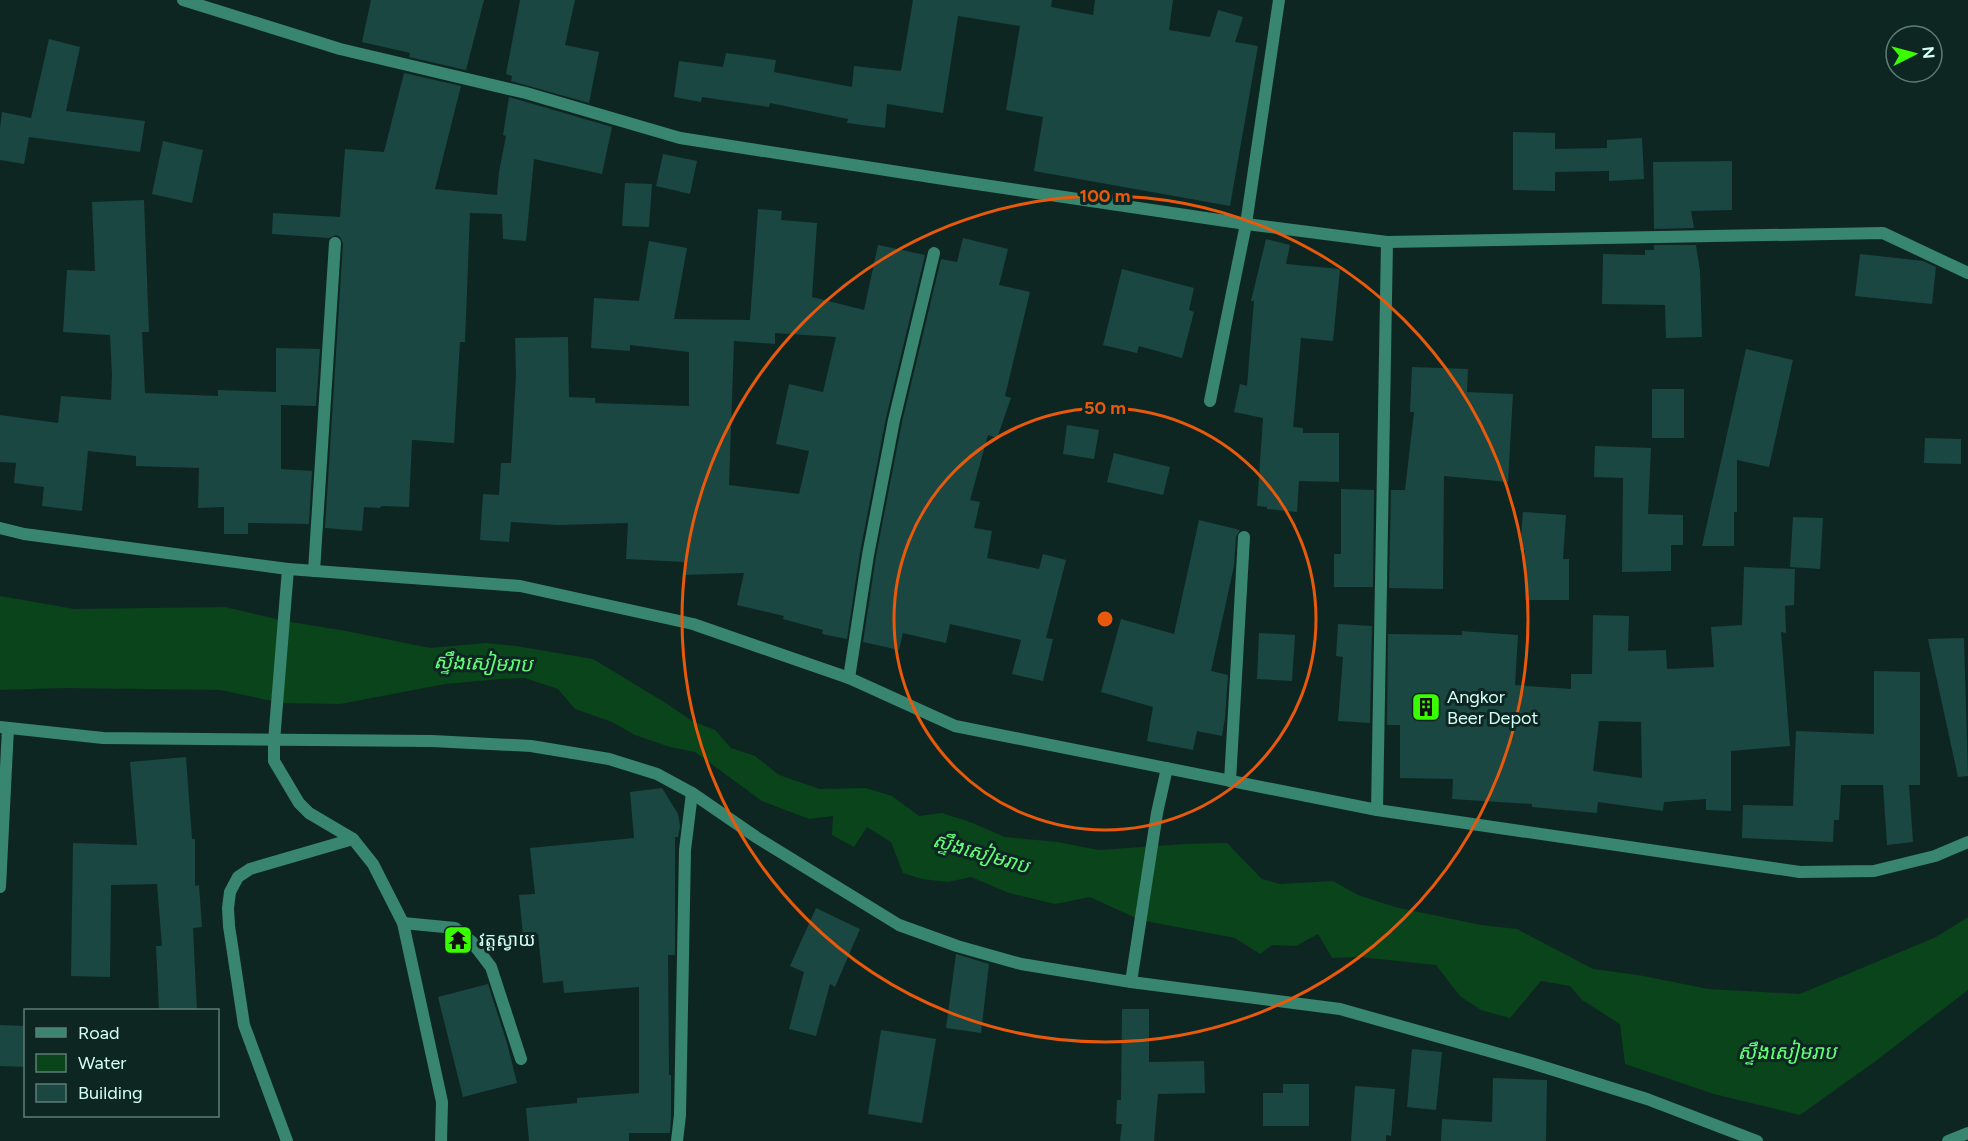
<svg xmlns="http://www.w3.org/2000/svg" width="1968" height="1141" font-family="Figtree,'Noto Sans Khmer',sans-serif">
<rect width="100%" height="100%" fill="#0e2622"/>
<polygon fill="#09441b" points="0,596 74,609 225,607 285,621 346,631 430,648 486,643 516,646 593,659 664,702 692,721 715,730 731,748 755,756 779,775 820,789 866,788 892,796 919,816 942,813 970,822 1005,837 1057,842 1099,850 1186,844 1227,843 1262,879 1280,884 1333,881 1358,895 1395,907 1481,925 1517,929 1593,969 1638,975 1708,989 1800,994 1936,937 1968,917 1968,990 1877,1060 1800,1115 1714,1094 1625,1064 1620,1024 1582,1000 1570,986 1541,981 1510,1018 1481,1010 1460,996 1436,965 1360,957 1332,958 1318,934 1296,946 1272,945 1260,954 1235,938 1140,920 1090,897 1055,904 1009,893 971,877 948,882 922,879 903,873 891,842 867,827 854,847 832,835 833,816 809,819 762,801 695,752 670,747 635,735 612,722 575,709 558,689 525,678 500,679 445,684 340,704 282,703 220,690 65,688 0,690"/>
<g fill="#1a4742" fill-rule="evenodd">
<polygon points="371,0 484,0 466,70 409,57 410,53 362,42"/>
<polygon points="520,0 575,0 565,45 599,52 589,103 511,81 512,76 506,74"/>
<polygon points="913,0 1052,0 1051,7 1093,15 1095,0 1173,0 1169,30 1210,37 1218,10 1243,17 1235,42 1258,46 1230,206 1034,171 1043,117 1006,110 1020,26 958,16 943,113 887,104 885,128 847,123 848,119 770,103 769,107 702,97 701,102 674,97 679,61 723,67 726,53 776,60 774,72 852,87 854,66 901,71"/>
<polygon points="49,39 80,47 66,111 145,121 140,152 29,137 24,164 0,160 0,128 2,112 31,118"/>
<polygon points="404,73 461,86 435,189 497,195 499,172 506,136 503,135 509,97 612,127 602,174 534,159 526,241 503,239 502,214 470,213 465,342 460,342 454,443 412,440 409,507 381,506 380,508 364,507 362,531 325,528 343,243 340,237 336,235 329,238 272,234 273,213 340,217 345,149 384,152"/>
<polygon points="1513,132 1555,133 1555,149 1607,148 1607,140 1642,138 1644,179 1609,181 1609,171 1555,172 1555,191 1513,190"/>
<polygon points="163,141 203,150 192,203 152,194"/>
<polygon points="663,154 697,161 690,194 656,186"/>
<polygon points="1732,161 1732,210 1691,211 1694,228 1654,229 1653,162"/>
<polygon points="625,183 652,184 649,227 622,226"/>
<polygon points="144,200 149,332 142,332 145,393 218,396 218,390 276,392 276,348 320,349 316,406 281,405 281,469 312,471 309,524 248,523 248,534 224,534 224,507 198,508 199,468 136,466 136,456 88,451 82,511 42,506 44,487 14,483 16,463 0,462 0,415 58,423 61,396 111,400 112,375 110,335 63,332 67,270 95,271 92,202"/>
<path d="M758,209L782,211L781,220L817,223L812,297L864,310L878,245L925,255L886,418L860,553L847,639L822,634L823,630L783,619L784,616L737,605L744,573L685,575L684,562L626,559L628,523L558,525L511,522L509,542L480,540L483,494L499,495L501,463H511L516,375L515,338L568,337L569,397L595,398V403L689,406V352L630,345V351L591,348L594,298L639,301L649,241L687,248L674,319L750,320ZM775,333L836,337L823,392L789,384L776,444L809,451L799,494L729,485L734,341L775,344Z"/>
<polygon points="963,238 1008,249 999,285 1030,292 1005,396 1011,398 997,438 988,435 970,500 980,502 974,528 992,531 987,558 1039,569 1043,554 1066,560 1046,638 1053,639 1043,681 1012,674 1021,640 950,624 946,643 903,633 899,650 863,642 876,556 902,422 941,259 957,262"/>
<polygon points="1266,239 1290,245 1286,264 1340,269 1333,341 1301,338 1293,427 1303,428 1303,433 1339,433 1339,482 1299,481 1297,512 1267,509 1267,507 1257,506 1263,418 1234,412 1240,384 1247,386 1254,301 1251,301"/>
<polygon points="1654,245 1696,245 1700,271 1702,337 1666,338 1665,305 1602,304 1603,254 1645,255 1645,250 1654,250"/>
<polygon points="1860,254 1923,261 1936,267 1932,304 1855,296"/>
<polygon points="1122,269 1194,288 1189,310 1194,312 1182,358 1139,346 1137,353 1103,345"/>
<polygon points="1746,349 1793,360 1769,467 1737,460 1737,512 1734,512 1734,546 1702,546"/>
<polygon points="1412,367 1468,369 1467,392 1513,394 1508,482 1444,476 1443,589 1389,588 1391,490 1405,490 1414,412 1410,412"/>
<rect x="1652" y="389" width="32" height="49"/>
<polygon points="1067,425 1099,430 1094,459 1063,454"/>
<polygon points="1925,438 1961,439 1961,464 1924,463"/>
<polygon points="1595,446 1651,448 1648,514 1683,515 1683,545 1671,545 1671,571 1622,572 1623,478 1594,477"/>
<polygon points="1114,453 1170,467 1163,495 1107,482"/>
<polygon points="1341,489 1374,490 1373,587 1334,587 1334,554 1341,554"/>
<polygon points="1523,512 1566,515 1563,559 1569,559 1569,600 1525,600 1525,550 1520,550"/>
<polygon points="1793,517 1823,518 1820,569 1790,567"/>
<polygon points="1199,520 1240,530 1236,537 1234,566 1211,671 1228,675 1225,718 1222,736 1197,731 1193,750 1147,741 1153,707 1101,692 1121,619 1174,634"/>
<path d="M1744,567L1795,569L1794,605L1785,606L1786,633L1781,632L1790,746L1731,751V811L1706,810V799L1664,802L1663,811L1598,802L1597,813L1532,807V804L1452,799L1453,779L1400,778V725H1387L1388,634L1462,635V631L1518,635L1515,685L1571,689V674H1592L1593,615L1629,616L1628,651L1666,650L1667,669L1714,667L1711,627L1742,625ZM1599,721L1641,722L1642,778L1593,771Z"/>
<polygon points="1338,624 1372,626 1370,723 1338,721 1343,657 1336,656"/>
<polygon points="1259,633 1295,635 1292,681 1257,679"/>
<polygon points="1964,638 1968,776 1958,777 1928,639"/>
<polygon points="1874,671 1920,672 1920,785 1909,785 1913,842 1887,845 1883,785 1841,785 1839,820 1834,820 1833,842 1742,838 1743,805 1793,806 1796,731 1874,734"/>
<polygon points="186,757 192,839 195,839 195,886 199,885 202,927 193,928 197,1011 159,1011 156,946 162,946 157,884 111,885 110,977 71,976 73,843 137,845 130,762"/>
<polygon points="662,788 678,814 680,826 678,837 675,837 675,955 668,955 669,1075 671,1075 671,1117 670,1133 629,1133 629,1141 529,1141 526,1108 577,1103 577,1098 639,1093 639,987 564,993 563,981 543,983 538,934 523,936 519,895 535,894 530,848 634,838 630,792"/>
<polygon points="816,908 860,929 835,987 830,984 816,1036 789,1029 804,972 790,966"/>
<polygon points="956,954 989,964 981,1033 946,1028"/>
<polygon points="488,984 507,1043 517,1083 463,1097 438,997"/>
<polygon points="1122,1009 1149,1009 1149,1062 1204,1061 1205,1093 1158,1094 1154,1141 1120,1141 1122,1124 1116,1124 1117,1100 1121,1100"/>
<polygon points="0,1025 26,1026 26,1067 0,1066"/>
<polygon points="881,1030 936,1039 922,1123 868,1114"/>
<polygon points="1412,1049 1442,1052 1436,1110 1407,1107"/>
<polygon points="1493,1078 1547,1080 1546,1141 1441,1141 1442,1119 1492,1122"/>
<polygon points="1283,1084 1309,1084 1309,1126 1263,1126 1263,1093 1283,1093"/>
<polygon points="1355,1086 1395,1089 1391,1136 1386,1135 1386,1141 1351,1141"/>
</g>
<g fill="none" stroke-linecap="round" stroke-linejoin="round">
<g stroke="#388670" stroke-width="12">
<polyline points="274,741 274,761 299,803 309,813 353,839 373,864 403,923 442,1102 441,1141"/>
<polyline points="1230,781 1244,537"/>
<polyline points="0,887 8,728"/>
<polyline points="403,923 455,928 472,942 491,967 521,1059"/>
<polyline points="287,1141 244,1025 229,926 228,908 230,892 238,877 250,869 353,839"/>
</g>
<g stroke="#388670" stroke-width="12">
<polyline points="183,0 340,49 526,93 680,138 950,180 1246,224 1387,242 1883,233 1968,273"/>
<polyline points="1210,401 1246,224 1279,0"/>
<polyline points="314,571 335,243"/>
<polyline points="849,678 868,555 894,420 934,253"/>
<polyline points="0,727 103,738 432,741 531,746 609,759 657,774 692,793 756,837 899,925 957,946 1021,964 1131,982 1340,1009 1531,1063 1647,1099 1757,1141"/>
<polyline points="274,741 288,569"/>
<polyline points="1377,810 1387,242"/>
<polyline points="1131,982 1157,813 1167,768"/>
<polyline points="677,1141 680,1115 685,850 692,793"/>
<polyline points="1948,1141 1968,1133"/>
</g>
<polyline stroke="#388670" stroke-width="12" points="0,528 24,534 288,569 520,586 693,624 849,678 955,726 1377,810 1800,872 1874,871 1935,856 1968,842"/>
</g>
<g fill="none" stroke="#e8590c" stroke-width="3">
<circle cx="1105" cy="619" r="211"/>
<circle cx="1105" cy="619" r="423"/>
</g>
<defs>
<g id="building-square" transform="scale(1.5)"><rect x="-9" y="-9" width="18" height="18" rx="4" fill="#39fe00" stroke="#0e2622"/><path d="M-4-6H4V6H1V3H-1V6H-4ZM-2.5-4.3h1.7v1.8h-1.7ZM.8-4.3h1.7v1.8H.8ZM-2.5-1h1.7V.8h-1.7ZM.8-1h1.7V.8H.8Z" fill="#111"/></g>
<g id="temple-square" transform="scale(1.5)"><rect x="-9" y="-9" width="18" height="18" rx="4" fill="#39fe00" stroke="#0e2622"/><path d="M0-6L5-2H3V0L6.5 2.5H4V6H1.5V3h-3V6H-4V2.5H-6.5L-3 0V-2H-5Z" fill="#111"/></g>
</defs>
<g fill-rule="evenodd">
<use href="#building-square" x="1426" y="707"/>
<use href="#temple-square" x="458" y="940"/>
</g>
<g text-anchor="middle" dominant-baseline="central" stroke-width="6" stroke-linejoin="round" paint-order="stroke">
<g font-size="18" fill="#d3fff6" stroke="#0e2622" text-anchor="start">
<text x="1447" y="697">Angkor<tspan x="1447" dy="21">Beer Depot</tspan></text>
<text x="479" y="940">វត្តស្វាយ</text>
</g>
<g font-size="20" font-style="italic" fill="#61ff77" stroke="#0e2622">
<text transform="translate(483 663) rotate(2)">ស្ទឹងសៀមរាប</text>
<text transform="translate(981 853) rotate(16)">ស្ទឹងសៀមរាប</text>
<text x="1787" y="1052">ស្ទឹងសៀមរាប</text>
</g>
</g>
<circle cx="1105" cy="619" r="9" fill="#e8590c" stroke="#0e2622" stroke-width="3"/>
<g font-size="18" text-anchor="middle" font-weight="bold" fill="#e8590c" stroke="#0e2622" stroke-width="6" stroke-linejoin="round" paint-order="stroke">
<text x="1105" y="202">100 m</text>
<text x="1105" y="414">50 m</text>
</g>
<rect x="24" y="1009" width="195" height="108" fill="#0e2622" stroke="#5d7d77" stroke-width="1.5"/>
<rect x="36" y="1028" width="30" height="9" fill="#388670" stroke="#5d7d77" stroke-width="1.5"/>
<text x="78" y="1039" font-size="18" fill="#d3fff6">Road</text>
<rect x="36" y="1054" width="30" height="18" fill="#09441b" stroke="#5d7d77" stroke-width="1.5"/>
<text x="78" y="1069" font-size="18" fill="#d3fff6">Water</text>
<rect x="36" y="1084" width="30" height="18" fill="#1a4742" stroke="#5d7d77" stroke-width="1.5"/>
<text x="78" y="1099" font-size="18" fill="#d3fff6">Building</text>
<g transform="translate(1914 54) rotate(84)"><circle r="28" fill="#0e2622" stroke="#5d7d77" stroke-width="1.5"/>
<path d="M0-4.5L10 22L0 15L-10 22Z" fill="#39fe00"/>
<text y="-9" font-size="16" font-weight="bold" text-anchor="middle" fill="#d3fff6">N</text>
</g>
</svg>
